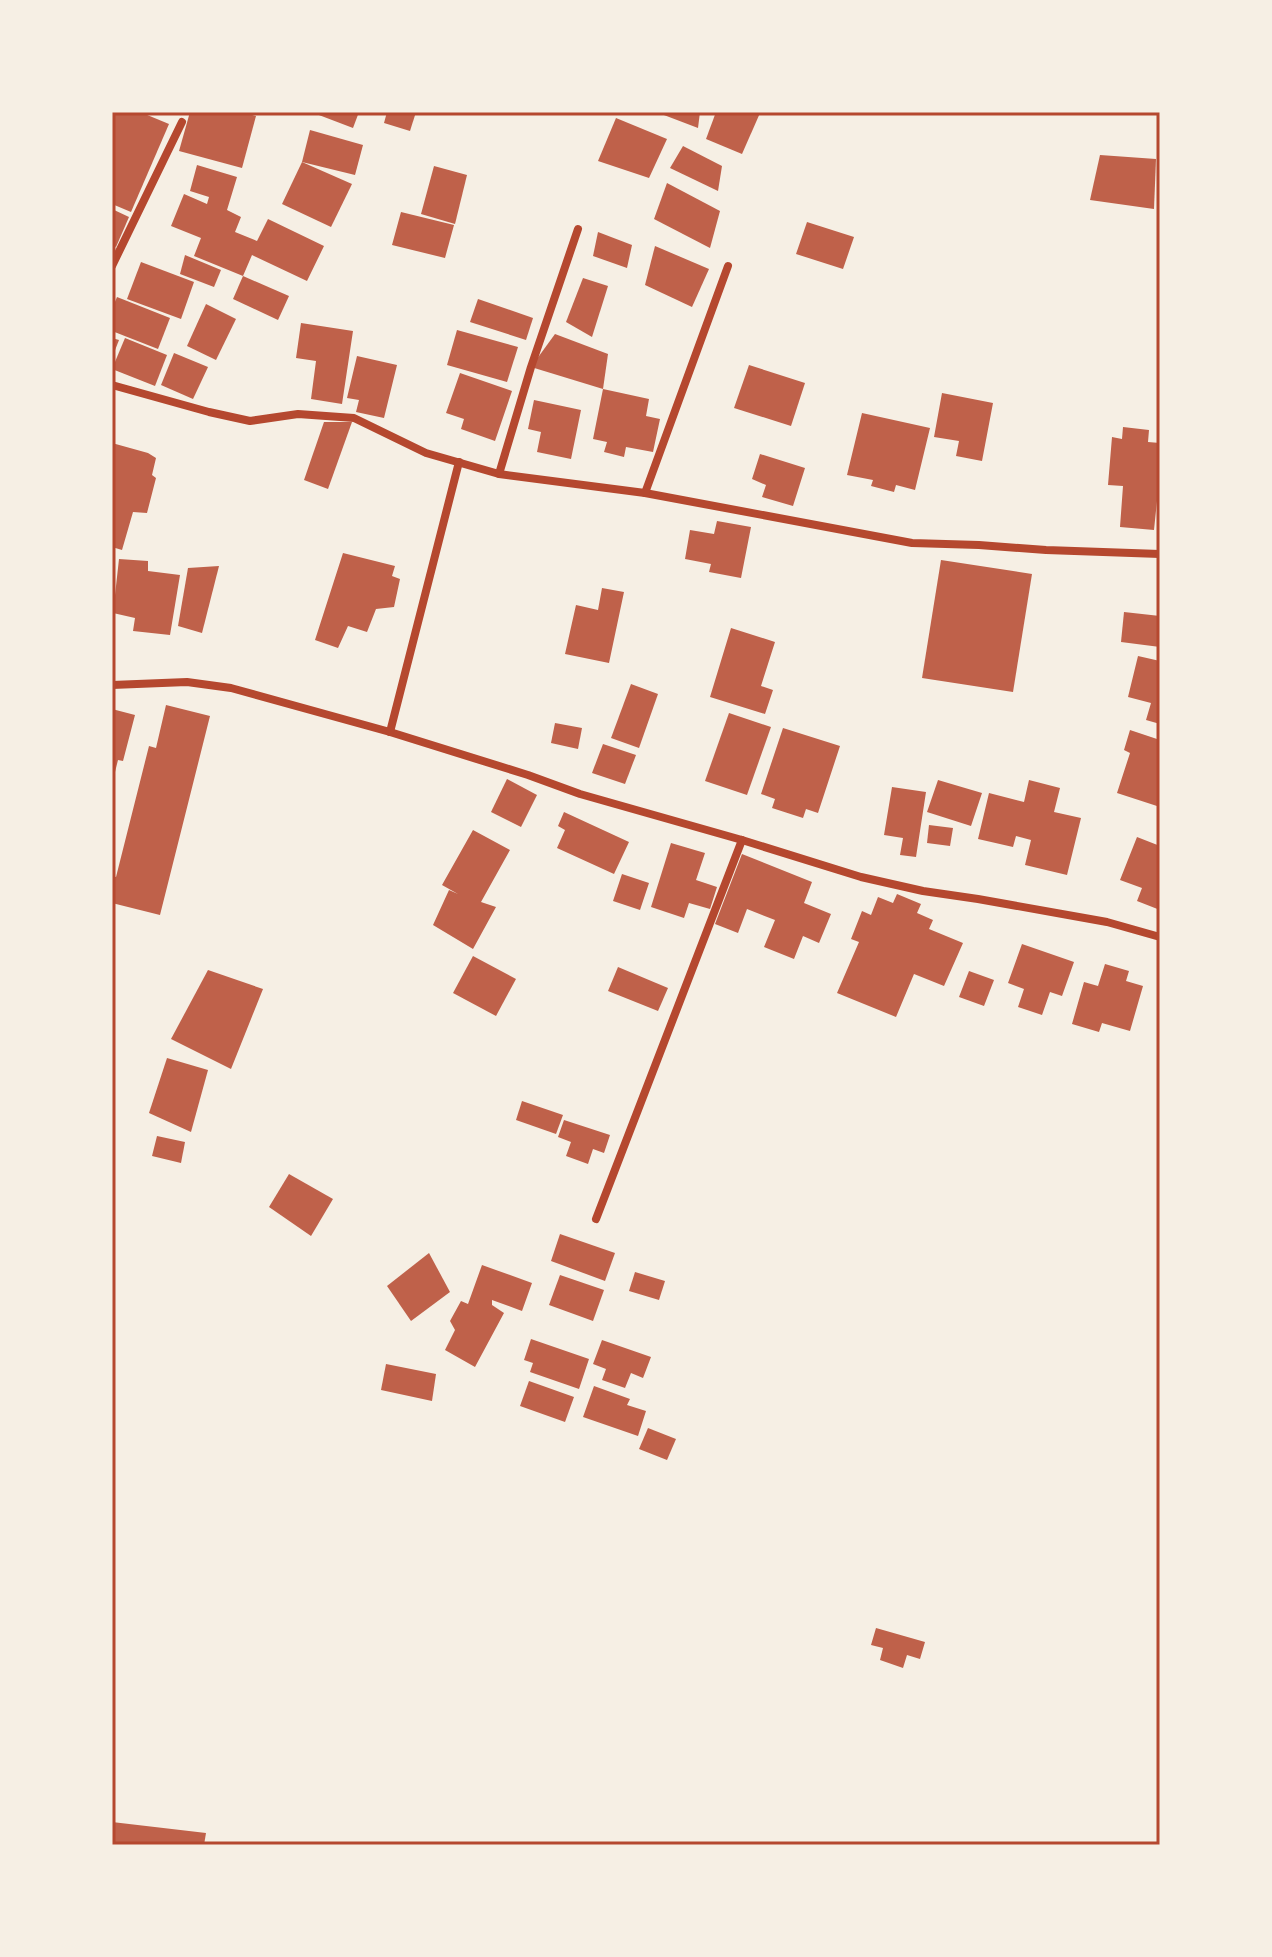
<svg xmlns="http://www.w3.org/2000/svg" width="1272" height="1957" font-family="Georgia,serif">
<rect width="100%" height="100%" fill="#f6efe4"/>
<g fill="#bf614a">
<polygon points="112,112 140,112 169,124 131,212 112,204"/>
<polygon points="190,112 241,112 256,116 242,168 179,151"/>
<polygon points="311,112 359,112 353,128"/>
<polygon points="387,112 416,112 410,131 384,123"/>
<polygon points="656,112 700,112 698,128"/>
<polygon points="716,112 760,113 742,154 706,139"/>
<polygon points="616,118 667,139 649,178 598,161"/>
<polygon points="310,130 363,145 355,175 302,162"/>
<polygon points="683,146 722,166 718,191 670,168"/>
<polygon points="1100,155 1156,159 1154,209 1090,200"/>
<polygon points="302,162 352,184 331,227 282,204"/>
<polygon points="197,165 237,177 227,210 241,217 235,232 257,241 268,219 324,246 307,281 252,255 243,276 194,256 201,238 171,226 184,194 207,204 209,197 190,191"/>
<polygon points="434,166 467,175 455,224 421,214"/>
<polygon points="667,183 720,211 710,248 654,219"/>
<polygon points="112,209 129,217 116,247 112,245"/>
<polygon points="401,212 454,225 445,258 392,245"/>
<polygon points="807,222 854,237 843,269 796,254"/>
<polygon points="598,232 632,245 627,268 593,256"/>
<polygon points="655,246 709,269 692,307 645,285"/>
<polygon points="185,255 221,270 214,287 180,274"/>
<polygon points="141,262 194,282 181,319 127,299"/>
<polygon points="243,276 289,296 278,320 233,299"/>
<polygon points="583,278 608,286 592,337 566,322"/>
<polygon points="117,297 170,318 158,349 112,331 112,309"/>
<polygon points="478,299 533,318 526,340 470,322"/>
<polygon points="206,304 236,319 216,360 187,346"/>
<polygon points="301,323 353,331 342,404 311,399 316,361 296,358"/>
<polygon points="457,330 518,347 507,382 447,365"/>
<polygon points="555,334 608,354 603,389 531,367"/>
<polygon points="112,338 119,340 112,358"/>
<polygon points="125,338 167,355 155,386 112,369"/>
<polygon points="174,353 208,367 193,399 161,385"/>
<polygon points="357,356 397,365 384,418 356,412 359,400 347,398"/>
<polygon points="749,365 805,383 791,426 734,408"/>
<polygon points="460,373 512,391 495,441 461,429 464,419 446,413"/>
<polygon points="603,389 649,399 646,416 660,419 653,452 626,447 624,457 604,452 607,442 593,439"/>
<polygon points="942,393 993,403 982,461 956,456 959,441 934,437"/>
<polygon points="534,400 581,410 571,459 537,452 541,432 528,429"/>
<polygon points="862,413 930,428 915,490 896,485 894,492 871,486 873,480 847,475"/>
<polygon points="324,422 352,422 328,489 304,480"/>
<polygon points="1123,427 1149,430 1148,442 1160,443 1160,472 1154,530 1120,527 1123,486 1108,485 1112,437 1122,439"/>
<polygon points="112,443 148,453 156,458 152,475 156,478 147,513 133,512 122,550 112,547"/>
<polygon points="760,454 805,468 793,506 762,497 766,485 752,479"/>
<polygon points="717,521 751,527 741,578 709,572 711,564 685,559 690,530 714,534"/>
<polygon points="343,553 395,566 392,576 400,579 394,607 376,609 367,632 348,626 338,648 315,640"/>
<polygon points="119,559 148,561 148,571 180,575 170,635 133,631 135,618 113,613"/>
<polygon points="941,560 1032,574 1013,692 922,678"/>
<polygon points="219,566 202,633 178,626 188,568"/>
<polygon points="602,588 624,592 609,663 565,654 576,605 598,610"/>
<polygon points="1124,612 1160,616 1160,647 1121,642"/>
<polygon points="731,628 775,642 761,686 773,690 765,714 710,697"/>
<polygon points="1138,656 1160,661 1160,724 1146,720 1151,703 1128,697"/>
<polygon points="631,684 658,694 639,748 611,738"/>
<polygon points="166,705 210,716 160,915 112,903 112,876 116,877 149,746 156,748"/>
<polygon points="112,709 135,715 123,761 118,760 113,780"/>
<polygon points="729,713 771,727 747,795 705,781"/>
<polygon points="555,723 582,728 578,749 551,743"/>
<polygon points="783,728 840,746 818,813 806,809 803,818 772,808 775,799 761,794"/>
<polygon points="1130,730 1160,740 1160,807 1117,793 1130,753 1124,750"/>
<polygon points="603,744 636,755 625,784 592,773"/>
<polygon points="507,779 537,795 521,827 491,812"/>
<polygon points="938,780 982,793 971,826 927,812"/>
<polygon points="1029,780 1060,788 1054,812 1081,818 1067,875 1025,865 1031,840 1016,836 1013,847 978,839 989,793 1024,802"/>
<polygon points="892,787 926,792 916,857 900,855 903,838 884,835"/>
<polygon points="564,812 629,842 614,874 557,848 565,830 558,826"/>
<polygon points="929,825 953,828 950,846 927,843"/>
<polygon points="473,830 510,850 481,902 496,907 473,949 433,925 449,890 458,894 442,885"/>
<polygon points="1137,837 1160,846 1160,910 1137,901 1142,888 1120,880"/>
<polygon points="671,843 705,853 696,880 717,887 710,909 689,903 684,918 651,907"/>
<polygon points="742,854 812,882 804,903 831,914 819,943 803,936 794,959 764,947 775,920 747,909 738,933 715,924"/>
<polygon points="622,874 649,883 640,910 613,901"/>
<polygon points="897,894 921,904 917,913 933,920 929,929 963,943 944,986 914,974 896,1017 837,993 859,942 851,939 862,911 871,915 878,897 893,903"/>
<polygon points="1022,944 1074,962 1062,996 1050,992 1042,1015 1018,1007 1024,989 1008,983"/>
<polygon points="473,956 516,979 496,1016 453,993"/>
<polygon points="1105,964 1129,971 1126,981 1143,986 1130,1031 1102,1023 1099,1032 1072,1024 1084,982 1098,986"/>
<polygon points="618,967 668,988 658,1011 608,991"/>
<polygon points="208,970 263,989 231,1069 171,1039"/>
<polygon points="969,971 994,980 984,1006 959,997"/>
<polygon points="167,1058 208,1070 191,1132 149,1113"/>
<polygon points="522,1101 563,1115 556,1134 516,1120"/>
<polygon points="564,1120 610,1135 604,1153 593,1149 588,1164 566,1156 571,1142 558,1137"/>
<polygon points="157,1136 185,1142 181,1163 152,1156"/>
<polygon points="289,1174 333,1199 311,1236 269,1207"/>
<polygon points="560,1234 615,1253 605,1281 551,1261"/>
<polygon points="429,1253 450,1292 411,1321 387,1286"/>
<polygon points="482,1265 532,1283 522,1311 492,1300 492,1305 504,1313 475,1367 445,1350 455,1330 450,1321 461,1301 468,1304"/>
<polygon points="635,1272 665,1281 659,1300 629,1291"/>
<polygon points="560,1275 604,1290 593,1321 549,1305"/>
<polygon points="531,1339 589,1359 579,1389 530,1372 533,1363 524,1360"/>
<polygon points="602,1340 651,1357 643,1378 631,1373 625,1388 602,1380 606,1369 593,1364"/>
<polygon points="386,1364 436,1374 432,1401 381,1390"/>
<polygon points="529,1381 574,1397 565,1422 520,1406"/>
<polygon points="594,1386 630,1399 627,1405 646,1411 638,1436 583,1417"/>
<polygon points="648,1428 676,1439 667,1460 639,1449"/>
<polygon points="876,1628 925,1642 920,1659 907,1655 903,1668 880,1660 883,1648 871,1645"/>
<polygon points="112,1822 206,1833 204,1845 112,1845"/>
</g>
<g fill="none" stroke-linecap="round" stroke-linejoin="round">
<g stroke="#b5482f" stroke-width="8">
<polyline points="112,266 182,122"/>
<polyline points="112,385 209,412 250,421 298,414 354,418 426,453 499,474 645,493 912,543 979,545 1046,550 1160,554"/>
<polyline points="499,474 531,367 578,229"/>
<polyline points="645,493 728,266"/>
<polyline points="112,685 187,682 231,688 390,732 528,775 580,794 742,840 861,877 923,891 978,899 1107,922 1160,937"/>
<polyline points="390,732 459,462"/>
<polyline points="596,1219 742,840"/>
</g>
</g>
<rect width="1272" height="1957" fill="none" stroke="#f6efe4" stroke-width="228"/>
<rect x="114" y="114" width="1044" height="1729" fill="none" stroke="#b5482f" stroke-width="3"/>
</svg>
